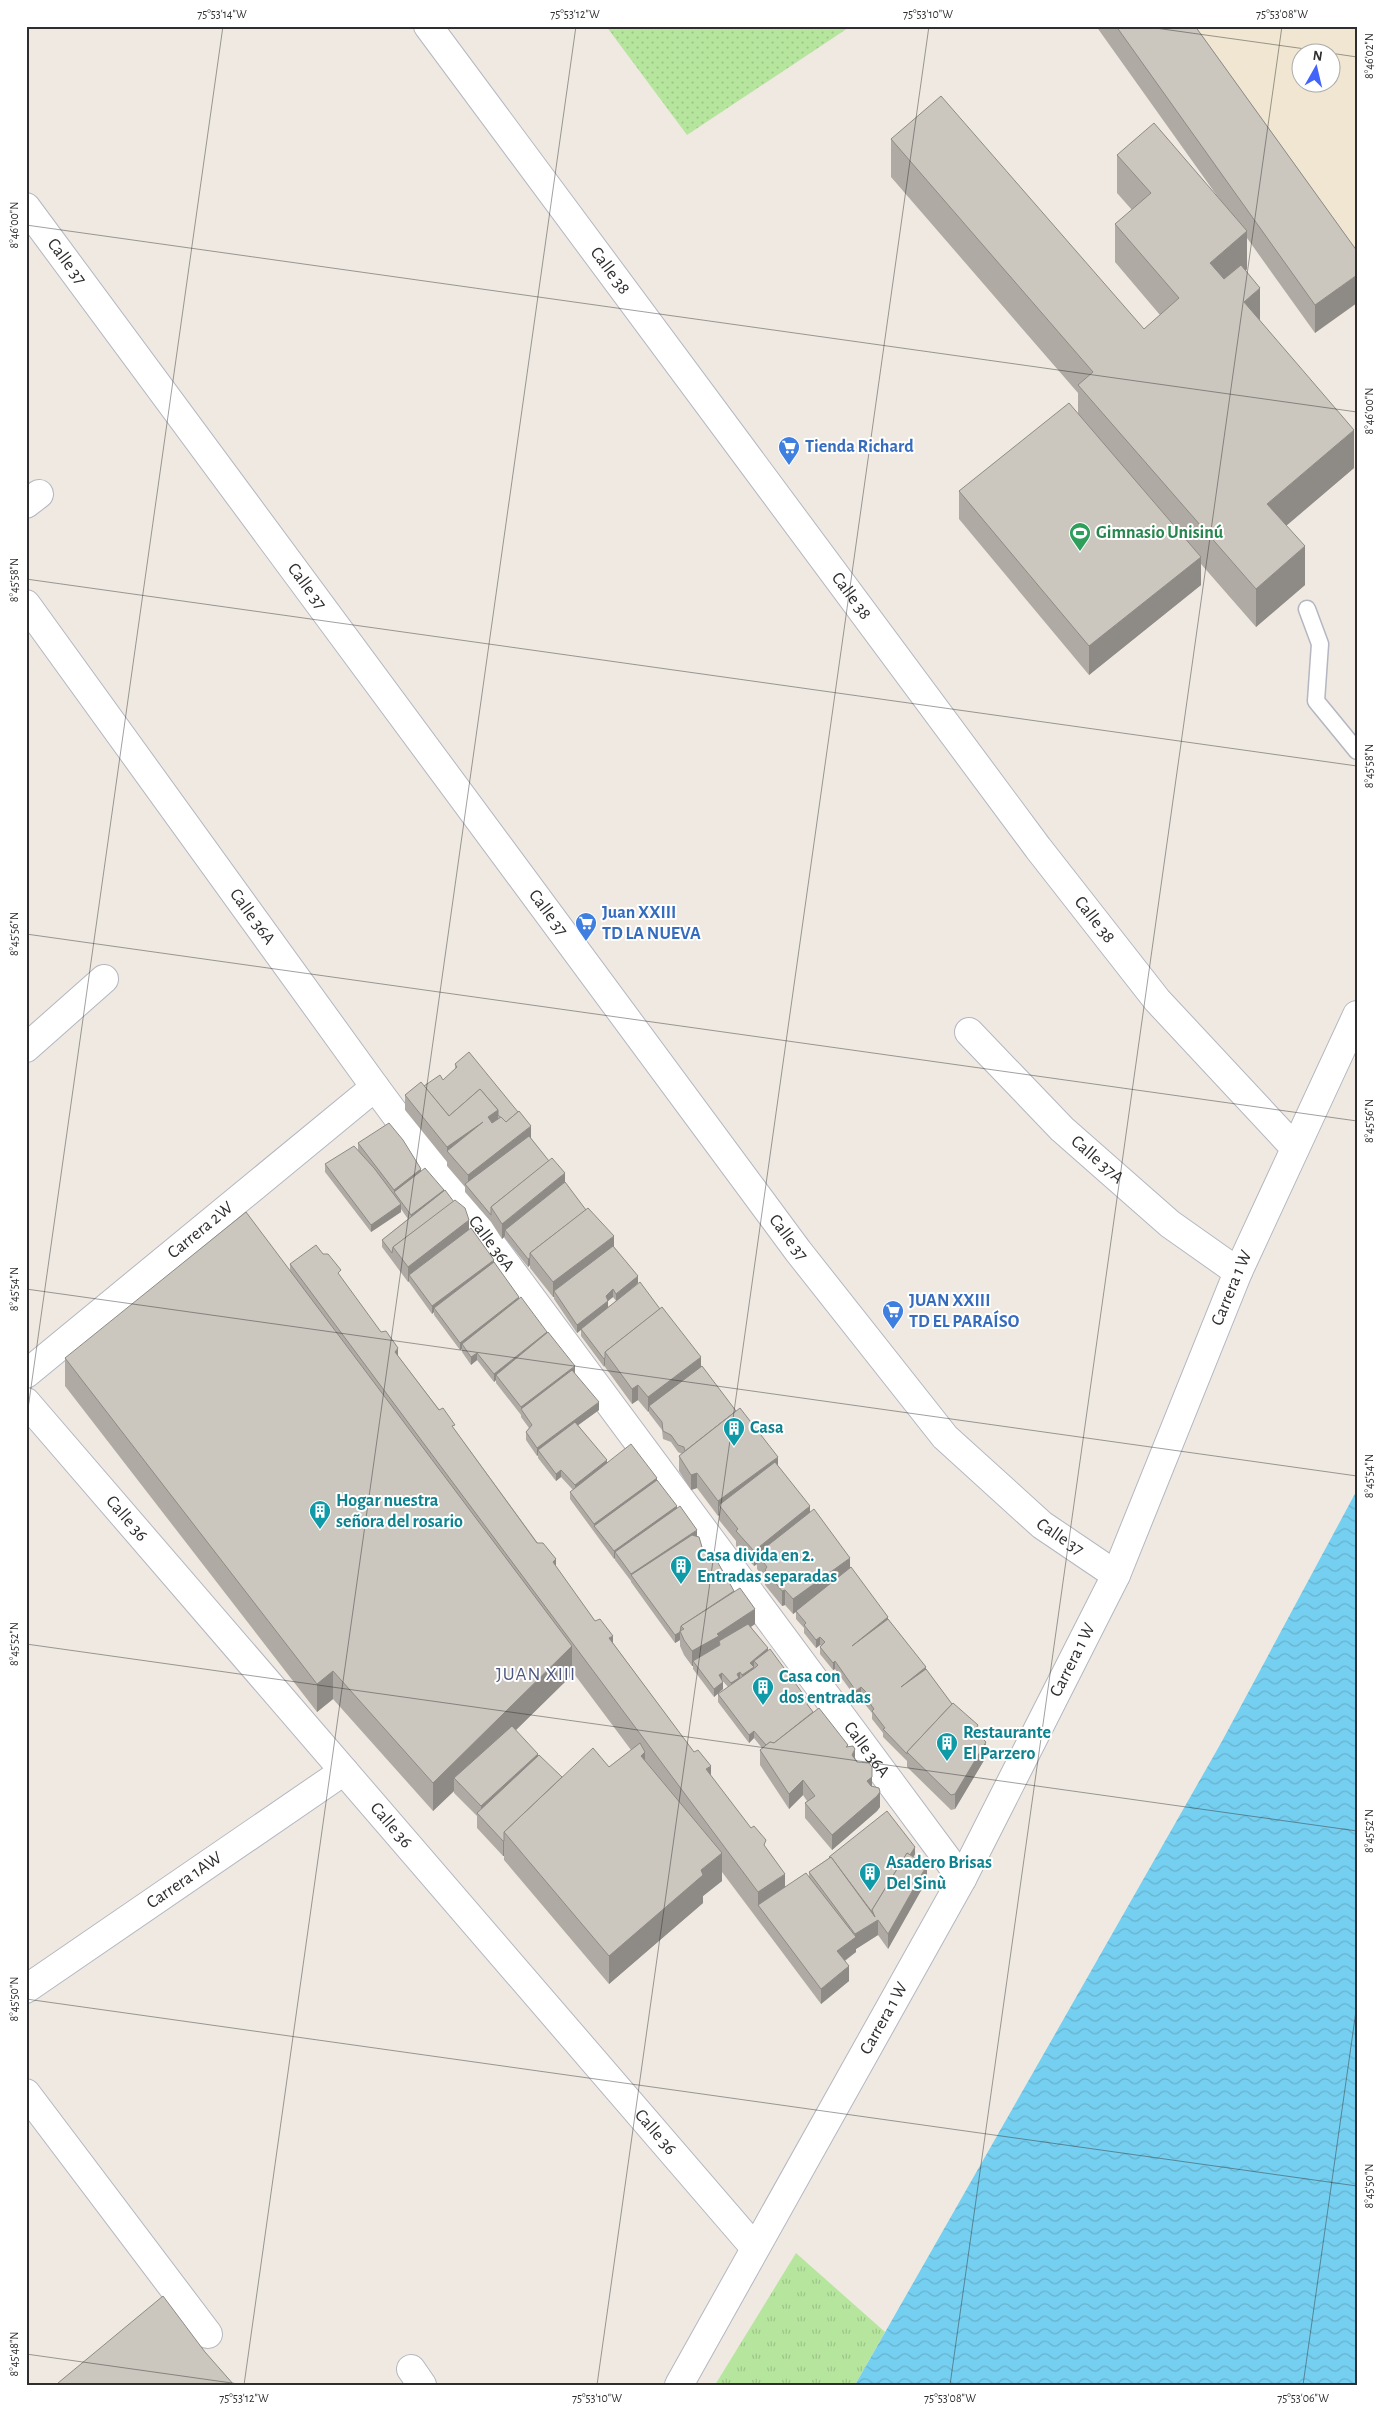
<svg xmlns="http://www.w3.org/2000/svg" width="1383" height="2411" font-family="'Alegreya Sans',sans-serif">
<defs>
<pattern id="grass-dots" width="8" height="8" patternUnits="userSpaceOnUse" patternTransform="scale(1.25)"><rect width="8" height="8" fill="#b6e59e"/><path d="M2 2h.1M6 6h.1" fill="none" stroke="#9dc588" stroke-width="1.8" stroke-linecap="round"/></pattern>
<pattern id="park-tufts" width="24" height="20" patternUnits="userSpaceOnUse" patternTransform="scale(1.25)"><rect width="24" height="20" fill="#b6e59e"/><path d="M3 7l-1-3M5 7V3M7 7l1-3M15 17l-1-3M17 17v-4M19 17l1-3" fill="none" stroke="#9dc588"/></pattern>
<pattern id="water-waves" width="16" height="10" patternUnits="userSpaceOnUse" patternTransform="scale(1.25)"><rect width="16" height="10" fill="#75cff0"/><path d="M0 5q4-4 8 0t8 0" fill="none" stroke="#66b2ce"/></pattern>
</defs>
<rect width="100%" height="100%" fill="#efe9e1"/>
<path fill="#f0e6d1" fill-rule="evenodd" d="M1189,26H1357V256ZM1300,52H1330V82H1300Z"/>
<polygon fill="url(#grass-dots)" points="606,26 851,26 687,135"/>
<polygon fill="url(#park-tufts)" points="796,2253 885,2332 855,2385 715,2385"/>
<polygon fill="url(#water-waves)" points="1357,1490 1357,2385 855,2385 1221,1743"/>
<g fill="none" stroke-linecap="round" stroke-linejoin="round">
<g stroke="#b4b7c1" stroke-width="19">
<polyline id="service" points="1307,609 1320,644 1316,701 1357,751"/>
</g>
<g stroke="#b4b7c1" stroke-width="30">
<g id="minor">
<path id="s1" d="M428,26L1038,848L1157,1000L1295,1148"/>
<path id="s2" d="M26,207L798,1251L945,1437L1042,1525L1116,1575"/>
<polyline points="26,504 39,494"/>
<path id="s3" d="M26,604L375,1087L962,1879"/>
<path id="s4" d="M969,1032L1062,1129L1170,1224L1238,1272"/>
<polyline points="26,1048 104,979"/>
<path id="s5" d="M26,1374L375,1087"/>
<path id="s6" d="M26,1402L755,2248"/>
<path id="s7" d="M26,1989L344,1771"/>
<polyline points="26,2093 208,2334"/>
<polyline points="411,2369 422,2385"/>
</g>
</g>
<g stroke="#b4b7c1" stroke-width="30">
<g id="tertiary">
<path id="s8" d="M679,2385L962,1879L1116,1575L1238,1272L1357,1015"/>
</g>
</g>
<use href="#service" stroke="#fff" stroke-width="16"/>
<use href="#minor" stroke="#fff" stroke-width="28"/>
<use href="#tertiary" stroke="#fff" stroke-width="28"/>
</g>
<g fill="#afaba4" fill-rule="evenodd">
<polygon points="1096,26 1195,26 1357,251 1315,333 1247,238 1247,269 1246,271 1260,321 1354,468 1286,526 1305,585 1256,627 1201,564 1201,585 1089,675 959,519 959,491 1078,414 1078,393 891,177 891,139 1144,329 1160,315 1115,262 1115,224 1132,210 1117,193 1117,155 1220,200"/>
<path d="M455,1064L531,1138L565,1183L614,1247L638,1283L627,1293L701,1366L778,1467L850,1569L952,1704L978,1729L985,1741L986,1757L955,1809L951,1810L907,1767V1761L883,1737V1733L872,1719V1713L864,1703V1698L861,1695L856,1698L835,1669L833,1670L820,1654V1647L821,1646L820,1645L816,1648L804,1633V1628L796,1619V1612L793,1614L785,1605L782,1606L765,1585V1579L757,1569V1564L754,1566L736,1546V1541L719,1520V1515L718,1516L697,1488L691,1490L679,1471V1456L682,1454L678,1452L671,1442L663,1439L662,1430L649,1413V1411L648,1412L638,1400L632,1404L605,1367V1365L604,1367L581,1336V1330L577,1333L554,1299V1297H553L530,1268V1265L528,1267L505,1238V1236L502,1239L491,1222L465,1192V1187L447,1166V1162L405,1110V1095L424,1086L443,1080L455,1069ZM613,1297L616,1301L608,1307V1301Z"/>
<polygon points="358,1143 421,1171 444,1191 469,1230 494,1263 519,1298 547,1334 575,1374 599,1410 578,1425 607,1463 657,1480 697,1537 702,1547 734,1591 755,1624 751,1627 813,1712 848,1746 872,1786 880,1807 877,1811 832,1850 805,1818 805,1803 807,1801 803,1795 789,1809 760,1765 760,1750 762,1748 754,1738 749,1743 718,1702 718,1694 728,1687 722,1680 723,1689 714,1697 693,1669 693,1666 692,1666 684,1655 680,1646 680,1640 675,1643 631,1582 631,1581 615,1560 615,1558 614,1559 570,1499 570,1492 573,1490 561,1477 556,1481 538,1458 538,1455 537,1456 526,1440 526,1432 529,1428 521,1417 521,1415 496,1383 496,1380 494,1382 477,1360 471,1365 462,1352 462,1349 460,1350 434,1315 434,1312 432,1314 409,1282 409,1281 408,1282 382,1247 382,1240 408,1219 401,1209 401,1212 371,1232 325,1172 325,1164 358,1150"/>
<path d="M323,1254L398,1356L455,1430L595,1621L613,1643L711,1776L766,1849L785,1887L809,1876V1872L829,1858V1857L915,1854L914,1857L927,1880L888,1949L878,1935L856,1949V1952L845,1961L849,1981L821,2004L722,1872V1881L703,1896V1903L609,1984L504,1860V1856H503L477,1828V1816L454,1793V1791L433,1811L333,1699L317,1712L65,1386V1358L290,1271V1264ZM572,1671L631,1750L609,1767L562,1777L538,1756L515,1731L572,1675Z"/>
</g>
<g fill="#8e8b86">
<polygon points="1247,231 1247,269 1210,301 1210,263"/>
<polygon points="1357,275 1357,303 1315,333 1315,305"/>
<polygon points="1260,288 1260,326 1244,302"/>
<polygon points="1354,430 1354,468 1267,542 1267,504"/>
<polygon points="1305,546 1305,585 1256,627 1256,589"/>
<polygon points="1201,557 1201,585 1089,675 1089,646"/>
<polygon points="498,1110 498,1125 488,1132 488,1117"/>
<polygon points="483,1122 447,1151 447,1162 447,1147"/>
<polygon points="531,1126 531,1141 468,1187 468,1175"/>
<polygon points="421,1169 421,1177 394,1192 394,1198 394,1190"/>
<polygon points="565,1173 565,1188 505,1230 505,1236 502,1239 502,1224"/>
<polygon points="444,1190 444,1197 411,1223 411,1215"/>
<polygon points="401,1204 401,1212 371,1232 371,1225"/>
<polygon points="469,1220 469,1235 409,1275 409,1281 408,1282 408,1267"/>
<polygon points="614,1236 614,1251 554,1291 554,1297 553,1297 553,1282"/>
<polygon points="530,1258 530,1265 528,1267 528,1259"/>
<polygon points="494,1260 494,1267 434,1308 434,1312 432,1314 432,1306"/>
<polygon points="638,1276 638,1283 616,1302 616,1294"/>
<polygon points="613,1289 613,1297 608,1301 608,1308 577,1333 577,1325"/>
<polygon points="519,1297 519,1304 462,1344 462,1349 460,1350 460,1343"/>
<polygon points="547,1332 547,1339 496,1375 496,1380 494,1382 494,1374"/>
<polygon points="398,1348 398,1376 395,1352"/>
<polygon points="477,1353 477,1360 471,1365 471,1357"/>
<polygon points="701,1357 701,1372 649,1406 649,1411 648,1412 648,1397"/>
<polygon points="605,1358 605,1365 604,1367 604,1359"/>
<polygon points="575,1366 575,1374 521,1409 521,1415 521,1407"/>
<polygon points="638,1385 638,1400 632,1404 632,1389"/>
<polygon points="599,1402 599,1410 540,1453 538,1450 538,1455 537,1456 537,1448"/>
<polygon points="778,1457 778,1472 719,1505 719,1515 718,1516 718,1501"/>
<polygon points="607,1460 607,1468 575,1492 575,1485"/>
<polygon points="561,1470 561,1477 556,1481 556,1474"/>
<polygon points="697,1473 697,1488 691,1490 691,1475"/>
<polygon points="657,1478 657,1485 594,1526 594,1532 594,1524"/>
<polygon points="677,1506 677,1514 615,1552 615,1558 614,1559 614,1551"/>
<polygon points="810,1506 810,1521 757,1554 757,1564 754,1566 754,1551"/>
<polygon points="697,1530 697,1538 631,1575 631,1581 631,1574"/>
<polygon points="850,1558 850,1573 793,1614 793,1599"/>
<polygon points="556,1559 556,1587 553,1562"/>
<polygon points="785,1590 785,1605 782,1606 782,1591"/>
<polygon points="755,1609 755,1624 720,1647 719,1642 719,1651 693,1661 693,1666 692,1666 692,1651 717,1634"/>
<polygon points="888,1617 888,1624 852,1646"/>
<polygon points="680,1632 680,1640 675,1643 675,1635"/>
<polygon points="613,1636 613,1664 609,1638"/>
<polygon points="820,1637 820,1645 816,1648 816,1640"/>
<polygon points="572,1646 572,1675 460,1785 454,1778 454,1791 433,1811 433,1783"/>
<polygon points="768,1648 768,1656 754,1661 754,1675 742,1683 742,1675 750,1663"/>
<polygon points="835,1661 835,1669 833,1670 833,1663"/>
<polygon points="926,1667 926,1674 901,1687"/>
<polygon points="333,1671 333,1699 317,1712 317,1684"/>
<polygon points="740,1672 740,1679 731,1690 731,1683 737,1674"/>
<polygon points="722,1673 722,1680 719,1675"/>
<polygon points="723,1682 723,1689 714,1697 714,1689"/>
<polygon points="861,1687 861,1695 856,1698 856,1691"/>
<polygon points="754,1731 754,1738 749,1743 749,1735"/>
<polygon points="985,1735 985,1745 986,1742 986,1757 955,1809 955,1794 982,1738"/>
<polygon points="855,1749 855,1764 852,1755"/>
<polygon points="645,1752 645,1780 641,1756"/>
<polygon points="538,1754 538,1769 481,1818 481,1806"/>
<polygon points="711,1766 711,1794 706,1769"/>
<polygon points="872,1767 872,1792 867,1781"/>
<polygon points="803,1780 803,1795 789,1809 789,1794"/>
<polygon points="880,1792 880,1807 877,1811 832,1850 832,1835"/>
<rect x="503" y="1841" width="1" height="15"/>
<polygon points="915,1847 915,1854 874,1916 872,1912"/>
<polygon points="722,1853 722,1881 703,1896 703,1903 609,1984 609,1956 701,1870"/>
<polygon points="927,1865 927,1880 888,1949 888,1934"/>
<polygon points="785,1874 785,1902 758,1905 758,1892"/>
<polygon points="878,1920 878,1935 856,1949 856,1952 837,1966 837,1951 855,1937 855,1934"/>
<polygon points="849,1966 849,1981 821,2004 821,1989"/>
</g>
<g fill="#cbc7bf" stroke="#8e8b86">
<polygon points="1116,26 1195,26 1357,251 1357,275 1315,305"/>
<polygon points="941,96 1144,329 1179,298 1115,224 1151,193 1117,155 1154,123 1247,231 1210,263 1224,279 1241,265 1260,288 1244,302 1354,430 1267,504 1305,546 1256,589 1078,385 1093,372 891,139"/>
<polygon points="1069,403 1201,557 1089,646 959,491"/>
<polygon points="469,1052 518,1112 506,1122 498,1115 498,1110 480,1089 449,1116 424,1086 440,1075 443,1080 457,1067 455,1064"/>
<polygon points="421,1082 449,1116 480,1089 498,1110 488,1117 492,1123 501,1117 506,1122 519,1111 531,1126 468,1175 447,1151 483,1122 447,1147 405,1095"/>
<polygon points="389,1123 403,1140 421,1169 394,1190 358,1143"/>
<polygon points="529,1136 549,1161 491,1207 491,1215 465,1184"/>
<polygon points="354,1146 374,1168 401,1204 371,1225 325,1164"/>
<polygon points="552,1158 565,1173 502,1224 491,1207"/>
<polygon points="425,1168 444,1190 411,1215 394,1192"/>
<polygon points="565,1182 586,1210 530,1253 530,1258 528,1259 505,1230"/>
<polygon points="445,1190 454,1202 393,1247 392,1253 382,1240"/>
<polygon points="455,1200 465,1208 469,1220 408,1267 393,1247"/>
<polygon points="588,1208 614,1236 553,1282 530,1253"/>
<polygon points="246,1212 572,1646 433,1783 333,1671 317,1684 65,1358"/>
<polygon points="471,1228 494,1260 432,1306 409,1275"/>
<polygon points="316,1245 323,1254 328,1254 341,1270 338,1273 381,1332 386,1331 398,1348 395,1352 439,1410 443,1408 455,1425 452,1426 537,1543 543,1543 556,1559 553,1562 595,1621 600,1619 613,1636 609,1638 694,1752 698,1750 711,1766 706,1769 751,1828 754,1826 766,1840 764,1845 785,1874 758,1892 290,1264"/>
<polygon points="613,1246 638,1276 616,1294 613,1289 606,1296 608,1301 577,1325 554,1291"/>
<polygon points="494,1262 519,1297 460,1343 434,1308"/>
<polygon points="640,1282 660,1309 605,1352 605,1358 604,1359 581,1329"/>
<polygon points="521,1297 547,1332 494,1374 477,1353 471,1357 462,1344"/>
<polygon points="662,1307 701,1357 648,1397 638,1385 632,1389 605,1352"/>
<polygon points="548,1332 575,1366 521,1407 496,1375"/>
<polygon points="702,1366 736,1411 685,1451 684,1447 678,1445 671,1435 663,1431 662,1422 649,1406"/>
<polygon points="572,1370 599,1402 537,1448 526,1432 532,1425 521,1409"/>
<polygon points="740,1408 778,1457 718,1501 697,1473 691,1475 679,1456"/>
<polygon points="575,1422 607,1460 575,1485 561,1470 556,1474 538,1450"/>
<polygon points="631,1444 657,1478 594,1524 570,1492"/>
<polygon points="775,1462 810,1506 754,1551 736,1531 738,1529 719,1505"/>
<polygon points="657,1480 677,1506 614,1551 594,1526"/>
<polygon points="680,1506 697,1530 631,1574 615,1552"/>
<polygon points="814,1509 850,1558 793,1599 785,1590 782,1591 765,1570 767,1567 757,1554"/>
<polygon points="692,1535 699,1537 702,1547 708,1556 713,1554 734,1591 681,1626 680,1632 675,1635 631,1575"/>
<polygon points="851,1567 888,1617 852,1646 888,1619 926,1667 901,1687 926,1669 952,1704 907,1752 907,1754 883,1729 885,1728 872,1711 874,1709 864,1695 867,1693 861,1687 856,1691 835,1661 833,1663 820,1647 825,1642 820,1637 816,1640 804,1625 806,1623 796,1611"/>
<polygon points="740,1588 755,1609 717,1634 719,1636 692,1651 684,1640 680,1631 684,1629 681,1626"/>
<polygon points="748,1624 768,1648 750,1663 754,1667 742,1675 740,1672 737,1674 739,1678 731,1683 722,1673 719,1675 723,1682 714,1689 693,1661 720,1645 719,1641"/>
<polygon points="770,1649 809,1702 807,1704 813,1712 774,1743 770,1742 766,1745 754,1731 749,1735 718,1694 756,1667 758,1665 754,1661"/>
<polygon points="953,1703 978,1725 977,1727 985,1735 982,1738 986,1742 955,1794 951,1795 907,1752"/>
<polygon points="819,1708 848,1745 846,1747 853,1746 855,1749 852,1755 857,1762 869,1763 872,1767 872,1777 867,1781 871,1786 879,1788 880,1792 877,1796 832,1835 805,1803 815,1796 803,1780 789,1794 760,1750 770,1742 774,1743"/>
<polygon points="512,1726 538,1754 481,1806 454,1778"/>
<polygon points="640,1743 645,1752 641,1756 722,1853 701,1870 703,1875 609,1956 504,1832 593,1748 609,1767"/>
<polygon points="539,1755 562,1777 504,1832 504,1841 503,1841 477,1813"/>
<polygon points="887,1811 915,1847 910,1855 907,1853 872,1910 872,1912 831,1857 830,1858 829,1857"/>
<polygon points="907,1853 927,1865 888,1934 878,1920 855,1934 809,1872 831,1857 875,1917 872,1910"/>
<polygon points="806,1873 856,1937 837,1951 849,1966 821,1989 758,1905"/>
<polygon points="163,2296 205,2352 234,2385 59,2385 58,2383"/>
</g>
<path fill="none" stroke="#2e2e2e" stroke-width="1" stroke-opacity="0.45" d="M1141,26L1327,52M1330,53L1357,57M26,225L1357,412M26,579L1357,766M26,934L1357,1121M26,1289L1357,1476M26,1423L223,26M26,1644L1357,1831M26,1999L1357,2186M26,2354L246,2385M244,2385L576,26M597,2385L929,26M950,2385L1282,26M1303,2385L1357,2004"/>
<defs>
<g id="supermarket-pin" transform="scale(1.125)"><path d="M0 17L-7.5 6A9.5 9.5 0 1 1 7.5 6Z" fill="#3f7fe0" stroke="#fff"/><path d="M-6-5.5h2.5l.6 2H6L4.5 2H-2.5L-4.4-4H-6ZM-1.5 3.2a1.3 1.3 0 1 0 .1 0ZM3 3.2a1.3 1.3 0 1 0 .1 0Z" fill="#fff"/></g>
<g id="stadium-pin" transform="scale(1.125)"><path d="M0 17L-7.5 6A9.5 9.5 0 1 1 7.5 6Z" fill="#2e9e5b" stroke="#fff"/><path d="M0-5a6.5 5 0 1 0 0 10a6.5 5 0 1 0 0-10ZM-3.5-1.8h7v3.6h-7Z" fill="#fff"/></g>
<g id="building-pin" transform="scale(1.125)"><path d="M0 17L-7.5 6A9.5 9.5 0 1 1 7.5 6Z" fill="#0f9aa8" stroke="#fff"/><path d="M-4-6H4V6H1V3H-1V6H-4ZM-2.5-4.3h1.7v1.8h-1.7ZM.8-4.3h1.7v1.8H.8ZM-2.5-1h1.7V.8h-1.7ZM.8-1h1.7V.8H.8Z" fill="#fff"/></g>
</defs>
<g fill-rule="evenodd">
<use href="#supermarket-pin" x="789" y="447"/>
<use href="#stadium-pin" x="1080" y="533"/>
<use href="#supermarket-pin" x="586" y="923"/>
<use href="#supermarket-pin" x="893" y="1311"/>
<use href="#building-pin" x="734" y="1428"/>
<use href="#building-pin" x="320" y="1511"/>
<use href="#building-pin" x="681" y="1566"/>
<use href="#building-pin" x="763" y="1687"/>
<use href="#building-pin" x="947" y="1743"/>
<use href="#building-pin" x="870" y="1873"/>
</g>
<g text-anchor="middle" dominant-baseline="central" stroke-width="4" stroke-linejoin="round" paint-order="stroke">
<g font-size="18" fill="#2e2e2e" stroke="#fff">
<text stroke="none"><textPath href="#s2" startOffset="68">Calle 37</textPath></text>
<text stroke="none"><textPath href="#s1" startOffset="305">Calle 38</textPath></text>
<text stroke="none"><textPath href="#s2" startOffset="472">Calle 37</textPath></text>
<text stroke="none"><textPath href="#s1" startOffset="710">Calle 38</textPath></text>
<text stroke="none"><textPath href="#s2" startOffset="878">Calle 37</textPath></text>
<text stroke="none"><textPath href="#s3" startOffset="386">Calle 36A</textPath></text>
<text stroke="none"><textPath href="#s1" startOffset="1115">Calle 38</textPath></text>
<text stroke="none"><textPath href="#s4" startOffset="181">Calle 37A</textPath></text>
<text stroke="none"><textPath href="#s5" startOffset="226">Carrera 2W</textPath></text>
<text stroke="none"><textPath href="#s2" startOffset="1282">Calle 37</textPath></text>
<text stroke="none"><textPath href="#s3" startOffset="791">Calle 36A</textPath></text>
<text stroke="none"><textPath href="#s8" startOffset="1230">Carrera 1 W</textPath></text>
<text stroke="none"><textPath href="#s6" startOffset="154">Calle 36</textPath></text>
<text stroke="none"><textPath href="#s2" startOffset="1688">Calle 37</textPath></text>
<text stroke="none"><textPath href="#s8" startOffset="825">Carrera 1 W</textPath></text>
<text stroke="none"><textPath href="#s3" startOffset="1421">Calle 36A</textPath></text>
<text stroke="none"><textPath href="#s6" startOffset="559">Calle 36</textPath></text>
<text stroke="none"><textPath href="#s7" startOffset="192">Carrera 1AW</textPath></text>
<text stroke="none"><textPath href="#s8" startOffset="420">Carrera 1 W</textPath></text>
<text stroke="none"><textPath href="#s6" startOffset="964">Calle 36</textPath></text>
</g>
<g font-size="18" font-weight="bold" fill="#366cbe" stroke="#fff" text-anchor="start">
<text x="805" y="447">Tienda Richard</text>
<text x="602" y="913">Juan XXIII<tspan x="602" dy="21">TD LA NUEVA</tspan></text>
<text x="909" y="1301">JUAN XXIII<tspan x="909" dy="21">TD EL PARAÍSO</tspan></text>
</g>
<g font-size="18" font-weight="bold" fill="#27864d" stroke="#fff" text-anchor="start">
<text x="1096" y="533">Gimnasio Unisinú</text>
</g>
<g font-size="18" font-weight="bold" fill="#0d838f" stroke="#fff" text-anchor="start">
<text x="750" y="1428">Casa</text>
<text x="336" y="1501">Hogar nuestra<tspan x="336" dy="21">señora del rosario</tspan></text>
<text x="697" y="1556">Casa divida en 2.<tspan x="697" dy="21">Entradas separadas</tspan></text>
<text x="779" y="1677">Casa con<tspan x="779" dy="21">dos entradas</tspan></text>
<text x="963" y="1733">Restaurante<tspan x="963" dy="21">El Parzero</tspan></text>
<text x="886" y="1863">Asadero Brisas<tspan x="886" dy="21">Del Sinù</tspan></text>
</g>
<g font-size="19" letter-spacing="1" fill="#4d5680" stroke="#fff">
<text x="536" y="1674">JUAN XIII</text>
</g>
</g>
<rect width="1383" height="2411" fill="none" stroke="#ffffff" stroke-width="55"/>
<g transform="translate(1316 68) rotate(8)"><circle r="24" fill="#ffffff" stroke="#ababab"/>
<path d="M0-4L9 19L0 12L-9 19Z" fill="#4264fb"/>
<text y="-8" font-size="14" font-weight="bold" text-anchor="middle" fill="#2e2e2e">N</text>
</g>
<rect x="28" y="28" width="1328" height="2356" fill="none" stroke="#2e2e2e" stroke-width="2"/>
<g font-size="12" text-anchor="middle" fill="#2e2e2e">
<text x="222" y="18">75°53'14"W</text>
<text x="575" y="18">75°53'12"W</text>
<text x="928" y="18">75°53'10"W</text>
<text x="1282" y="18">75°53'08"W</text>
<text transform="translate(1369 56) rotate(-90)" y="4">8°46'02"N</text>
<text transform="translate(14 225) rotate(-90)" y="4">8°46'00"N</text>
<text transform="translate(1369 411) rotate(-90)" y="4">8°46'00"N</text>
<text transform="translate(14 580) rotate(-90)" y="4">8°45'58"N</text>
<text transform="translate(1369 766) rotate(-90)" y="4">8°45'58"N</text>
<text transform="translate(14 934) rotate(-90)" y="4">8°45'56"N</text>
<text transform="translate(1369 1121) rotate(-90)" y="4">8°45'56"N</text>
<text transform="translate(14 1289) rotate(-90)" y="4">8°45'54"N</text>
<text transform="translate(1369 1476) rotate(-90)" y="4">8°45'54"N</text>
<text transform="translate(14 1644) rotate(-90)" y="4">8°45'52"N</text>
<text transform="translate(1369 1831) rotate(-90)" y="4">8°45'52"N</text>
<text transform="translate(14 1999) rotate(-90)" y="4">8°45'50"N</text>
<text transform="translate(1369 2186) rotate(-90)" y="4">8°45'50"N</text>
<text transform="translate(14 2354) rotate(-90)" y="4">8°45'48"N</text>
<text x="244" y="2402">75°53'12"W</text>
<text x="597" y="2402">75°53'10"W</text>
<text x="950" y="2402">75°53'08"W</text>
<text x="1303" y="2402">75°53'06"W</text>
</g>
</svg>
